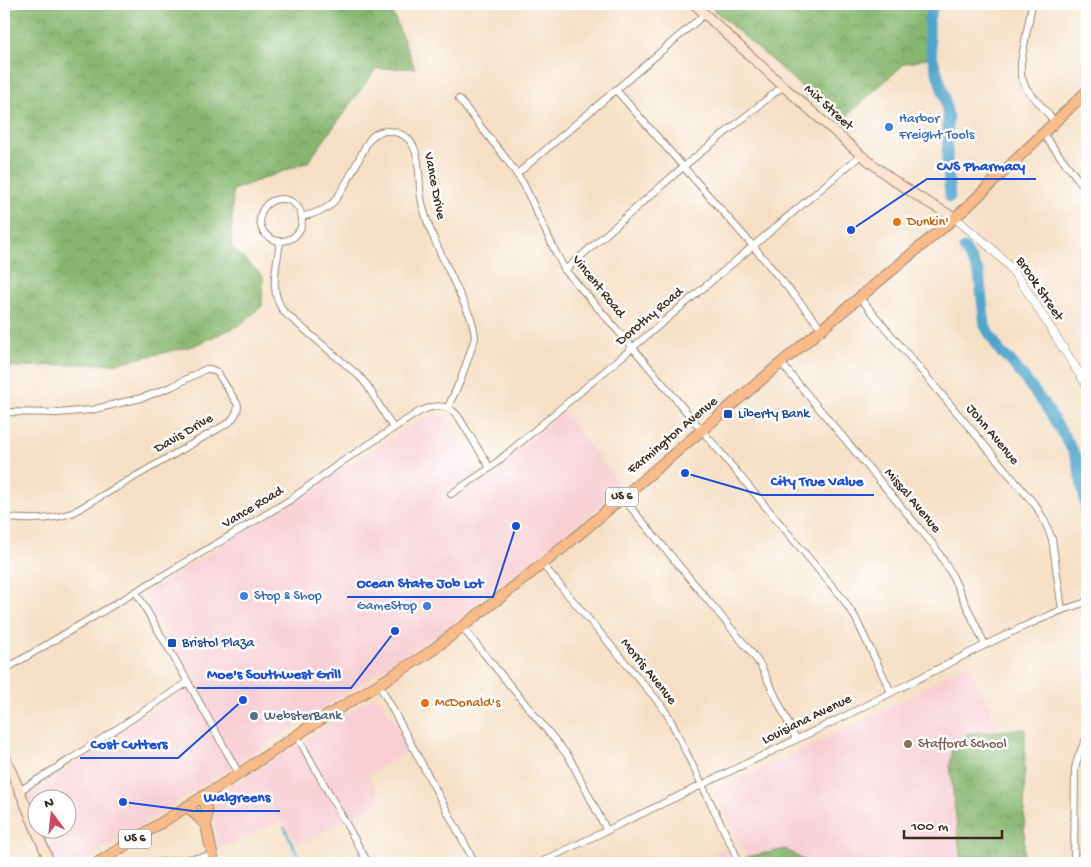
<svg xmlns="http://www.w3.org/2000/svg" width="1091" height="867" font-family="'Gochi Hand',sans-serif">
<defs>
<pattern id="forest-crowns" width="20" height="18" patternUnits="userSpaceOnUse" patternTransform="scale(1.25)"><rect width="20" height="18" fill="#87b66e"/><path d="M2 6a3 3 0 1 1 6 0M12 15a3 3 0 1 1 6 0" fill="none" stroke="#70945a"/></pattern>
</defs>
<rect width="100%" height="100%" fill="#fff"/>
<filter id="ink" filterUnits="userSpaceOnUse"><feTurbulence type="fractalNoise" baseFrequency=".02" numOctaves="2"/><feDisplacementMap in="SourceGraphic" scale="10" xChannelSelector="R" yChannelSelector="G"/><feConvolveMatrix kernelMatrix="1 2 1 2 8 2 1 2 1" color-interpolation-filters="sRGB"/></filter>
<filter id="wash" filterUnits="userSpaceOnUse"><feTurbulence type="fractalNoise" baseFrequency=".0096" numOctaves="4" result="noise"/><feDisplacementMap in="SourceGraphic" scale="20" xChannelSelector="R" yChannelSelector="G"/><feGaussianBlur stdDeviation="1.12" result="paint"/><feColorMatrix in="noise" values="0 0 0 0 0 0 0 0 0 0 0 0 0 0 0 0 0 1.4 0 .05"/><feComposite in="paint" operator="in"/></filter>
<g filter="url(#wash)">
<rect width="100%" height="100%" fill="#f5e0c7"/>
<g fill="#f7cfd4">
<polygon points="563,412 622,488 452,625 83,863 57,863 43,830 68,830 68,800 38,800 37,817 28,796 192,684 142,595 429,415 440,415 446,417 481,480"/>
<polygon points="968,663 993,715 1016,774 1015,863 750,863 714,792 910,697 951,672"/>
<polygon points="373,697 381,699 410,750 368,774 381,801 299,845 281,821 218,849 213,806 215,795"/>
<polygon points="725,849 729,863 692,863 721,850"/>
</g>
<g fill="url(#forest-crowns)" stroke="#617046">
<polygon points="23,4 389,4 415,68 376,69 308,162 233,190 231,247 263,276 262,306 240,325 193,346 118,363 9,367 6,364 4,360 4,12 23,6"/>
<polygon points="707,4 934,4 929,19 929,37 932,56 915,62 905,63 841,121"/>
<polygon points="1025,729 1024,863 961,863 950,765 953,747 969,733"/>
<polygon points="785,849 808,863 750,863 747,857"/>
</g>
<g fill="none" stroke-linecap="round" stroke-linejoin="round">
<g stroke="#50a4cb" stroke-width="2">
<polyline points="396,10 414,4"/>
<polyline points="284,827 302,863"/>
</g>
<g stroke="#50a4cb" stroke-width="11">
<polyline points="934,4 929,19 929,37 932,56 945,98 948,117 947,161 950,197"/>
<polyline points="964,248 979,273 985,326 1001,353 1010,360 1045,405 1069,444 1077,458 1087,513"/>
</g>
</g>
</g>
<g filter="url(#ink)">
<g fill="none" stroke-linecap="round" stroke-linejoin="round">
<g stroke="#988572" stroke-width="8">
<g id="minor">
<polyline points="1032,4 1021,62 1021,76 1026,88 1055,122"/>
<polyline points="616,90 753,246 822,329"/>
<polyline points="459,99 507,160 523,183 556,253 565,270 633,348 843,599 855,617 891,692"/>
<polyline points="1043,134 1087,191"/>
<polyline points="517,174 705,14"/>
<circle cx="281" cy="220" r="21"/>
<path d="M302,217C314,213 327,211 335,200C345,188 352,172 360,157C364,150 367,140 374,135C383,128 397,131 406,137C422,149 418,180 421,198C426,224 437,246 448,269C456,286 463,302 471,318L474,330L475,338L461,379L448,407"/>
<path d="M280,242C277,265 268,291 284,312L359,376L367,385L393,428"/>
<polyline points="565,270 683,167 783,86"/>
<polyline points="860,298 1036,506 1045,522 1052,539 1062,610"/>
<polyline points="781,363 935,547 951,573 985,645"/>
<path d="M4,412L58,413L91,410L145,397L173,386L206,369H210L217,372L238,405C238,412 234,417 230,422L72,513C49,520 27,521 4,517"/>
<polyline points="451,494 490,468 861,155"/>
<polyline points="622,497 751,652 761,666 796,739"/>
<polyline points="542,564 661,705 669,717 735,853 737,863"/>
<polyline points="136,592 188,682 239,774"/>
<polyline points="462,627 569,757 607,831"/>
<path d="M4,670L290,500L340,463L417,413C432,405 446,402 458,416L490,468"/>
<polyline points="379,684 475,863"/>
<polyline points="297,736 368,863"/>
<polyline points="19,791 71,759 188,682"/>
<polyline points="153,863 212,856"/>
<polyline points="539,863 841,718 985,645 1027,625 1062,610 1087,602"/>
<path d="M1074,863L1075,769C1077,758 1081,748 1087,738"/>
</g>
</g>
<g stroke="#988572" stroke-width="9">
<polyline id="tertiary" points="955,218 989,246 1009,266 1026,289 1087,386"/>
</g>
<g stroke="#988572" stroke-width="11">
<g id="secondary">
<polyline points="694,4 783,86 861,155 893,180 922,199 955,218"/>
<polyline points="4,754 50,863"/>
</g>
</g>
<g stroke="#988572" stroke-width="12">
<g id="primary">
<polyline points="203,796 207,812 206,825 214,863"/>
<polyline points="187,806 206,825"/>
</g>
</g>
<g stroke="#988572" stroke-width="12">
<polyline id="trunk" points="97,863 239,774 306,729 427,654 506,593 570,542 781,363 945,226 966,208 1087,91"/>
</g>
<use href="#minor" stroke="#fff" stroke-width="6"/>
<use href="#tertiary" stroke="#fff" stroke-width="8"/>
<use href="#secondary" stroke="#fde4d1" stroke-width="9"/>
<use href="#primary" stroke="#fabb8b" stroke-width="10"/>
<use href="#trunk" stroke="#fabb8b" stroke-width="10"/>
</g>
</g>
<g fill="#3f7fe0" stroke="#fff" stroke-width="2">
<circle cx="889" cy="127" r="5"/>
<circle cx="244" cy="596" r="5"/>
<circle cx="427" cy="606" r="5"/>
</g>
<g fill="#e8710a" stroke="#fff" stroke-width="2">
<circle cx="897" cy="222" r="5"/>
<circle cx="425" cy="703" r="5"/>
</g>
<g fill="#1a4fb4" stroke="#fff" stroke-width="2">
<rect x="723" y="409" width="10" height="10" rx="2.5"/>
<rect x="167" y="638" width="10" height="10" rx="2.5"/>
</g>
<circle fill="#5c6f8a" stroke="#fff" stroke-width="2" cx="254" cy="716" r="5"/>
<circle fill="#8d6e63" stroke="#fff" stroke-width="2" cx="908" cy="744" r="5"/>
<g text-anchor="middle" dominant-baseline="central" stroke-width="5" stroke-linejoin="round" paint-order="stroke">
<g fill="#fff" stroke="#766a62" stroke-width="1">
<rect x="606" y="487.5" width="32" height="19" rx="4"/>
<rect x="119" y="829.5" width="32" height="19" rx="4"/>
</g>
<g font-size="12" font-weight="bold" fill="#3b2a1e">
<text x="622" y="497">US 6</text>
<text x="135" y="839">US 6</text>
</g>
<g font-size="14" fill="#3b2a1e" stroke="#fff">
<text transform="translate(828 108) rotate(42)">Mix Street</text>
<text transform="translate(434 186) rotate(79)">Vance Drive</text>
<text transform="translate(598 287) rotate(51)">Vincent Road</text>
<text transform="translate(1039 289) rotate(56)">Brook Street</text>
<text transform="translate(650 317) rotate(-40)">Dorothy Road</text>
<text transform="translate(184 434) rotate(-30)">Davis Drive</text>
<text transform="translate(992 435) rotate(50)">John Avenue</text>
<text transform="translate(673 436) rotate(-40)">Farmington Avenue</text>
<text transform="translate(912 501) rotate(50)">Missal Avenue</text>
<text transform="translate(253 508) rotate(-31)">Vance Road</text>
<text transform="translate(648 672) rotate(51)">Morris Avenue</text>
<text transform="translate(807 720) rotate(-26)">Louisiana Avenue</text>
</g>
<g font-size="14" fill="#366cbe" stroke="#fff" text-anchor="start">
<text x="899" y="119">Harbor<tspan x="899" dy="16">Freight Tools</tspan></text>
<text x="254" y="596">Stop &amp; Shop</text>
<text x="417" y="606" text-anchor="end">GameStop</text>
</g>
<g font-size="14" fill="#c56008" stroke="#fff" text-anchor="start">
<text x="907" y="222">Dunkin'</text>
<text x="435" y="703">McDonald's</text>
</g>
<g font-size="14" fill="#164399" stroke="#fff" text-anchor="start">
<text x="738" y="414">Liberty Bank</text>
<text x="182" y="643">Bristol Plaza</text>
</g>
<g font-size="14" fill="#4e5e75" stroke="#fff" text-anchor="start">
<text x="264" y="716">WebsterBank</text>
</g>
<g font-size="14" fill="#785e54" stroke="#fff" text-anchor="start">
<text x="918" y="744">Stafford School</text>
</g>
</g>
<path fill="none" stroke="#1d4ed8" stroke-width="2" d="M851 230L927 179H1036M685 473L761 495H874M516 526L493 597H347M395 631L351 688H197M243 700L178 758H80M123 802L193 811H280"/>
<g fill="#1d4ed8" stroke="#fff" stroke-width="2">
<circle cx="851" cy="230" r="5"/>
<circle cx="685" cy="473" r="5"/>
<circle cx="516" cy="526" r="5"/>
<circle cx="395" cy="631" r="5"/>
<circle cx="243" cy="700" r="5"/>
<circle cx="123" cy="802" r="5"/>
</g>
<g font-size="15" text-anchor="middle" font-weight="bold" fill="#1d4ed8" stroke="#fff" stroke-width="5" stroke-linejoin="round" paint-order="stroke">
<text x="981" y="170">CVS Pharmacy</text>
<text x="817" y="485">City True Value</text>
<text x="420" y="587">Ocean State Job Lot</text>
<text x="274" y="678">Moe's Southwest Grill</text>
<text x="129" y="748">Cost Cutters</text>
<text x="237" y="801">Walgreens</text>
</g>
<rect width="1091" height="867" fill="none" stroke="#fff" stroke-width="20"/>
<g transform="translate(52 814) rotate(345)"><circle r="24" fill="#ffffff" stroke="#b1aaa5"/>
<path d="M0-4L9 19L0 12L-9 19Z" fill="#d1495b"/>
<text y="-8" font-size="14" font-weight="bold" text-anchor="middle" fill="#3b2a1e">N</text>
</g>
<path d="M904 830v8h98v-8" fill="none" stroke="#3b2a1e" stroke-width="2.5"/>
<text x="911" y="830" font-size="15" fill="#3b2a1e" stroke="#ffffff" stroke-width="4" paint-order="stroke">100 m</text>
</svg>
